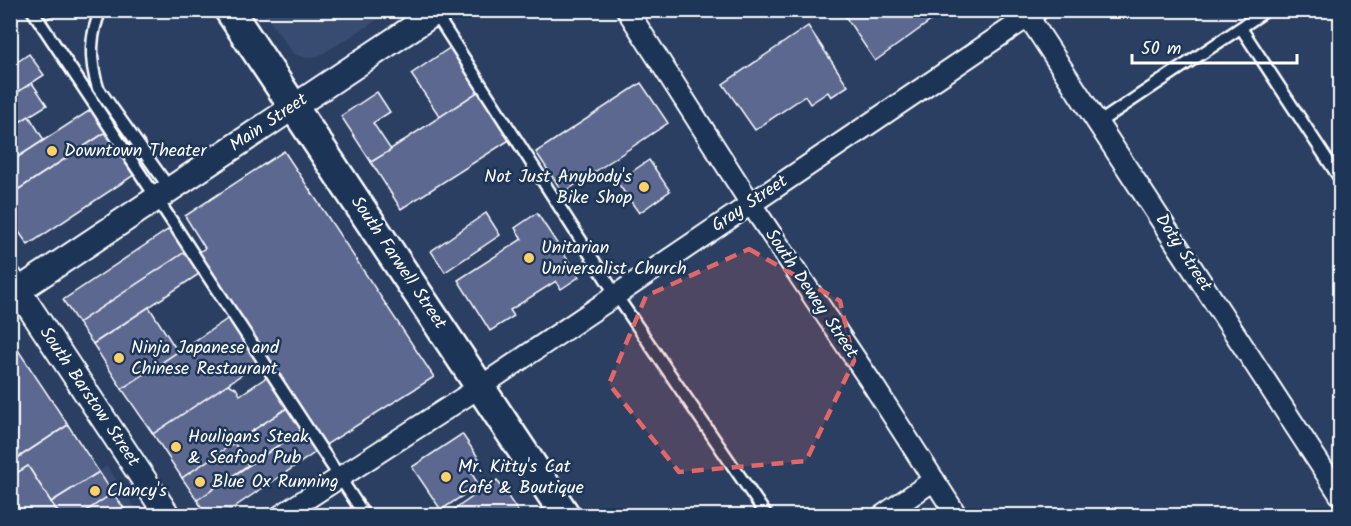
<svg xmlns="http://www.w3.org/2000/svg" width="1351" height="526" font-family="Kalam,sans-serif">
<rect width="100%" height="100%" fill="#2a3f62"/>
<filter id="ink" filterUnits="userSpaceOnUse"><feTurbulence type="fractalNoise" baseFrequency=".0167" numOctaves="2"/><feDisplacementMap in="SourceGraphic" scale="12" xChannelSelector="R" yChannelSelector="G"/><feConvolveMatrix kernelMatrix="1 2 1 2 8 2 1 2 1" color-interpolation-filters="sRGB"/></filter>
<g filter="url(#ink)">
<g fill="#394b70">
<polygon points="263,11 392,11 324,53 315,57 306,58 293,54"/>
<polygon points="107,466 140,515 61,515 51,502"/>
</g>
<g fill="#5c688f" stroke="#fff" stroke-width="1.5">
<polygon points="40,10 60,10 46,20"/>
<polygon points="720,10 744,10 735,16 726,14"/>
<polygon points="841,10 946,10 875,61"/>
<polygon points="808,26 848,86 831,97 828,92 810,104 805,96 755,130 723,84"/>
<polygon points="451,47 479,91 440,117 411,74"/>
<polygon points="29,54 44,75 10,97 10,67"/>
<polygon points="32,83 47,105 10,128 10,97"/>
<polygon points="641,83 668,123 563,193 536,152"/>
<polygon points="479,91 511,139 401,209 371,162"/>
<polygon points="377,92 390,112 373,123 391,150 371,162 341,116"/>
<polygon points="92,109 106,132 10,195 10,162"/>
<polygon points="29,116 44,140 10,162 10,128"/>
<polygon points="106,132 134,175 28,245 10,219 10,195"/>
<polygon points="284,151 434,377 324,446 198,253 205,248 185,216"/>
<polygon points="649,160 670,191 639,213 617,182"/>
<polygon points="486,213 500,235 445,272 431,251"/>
<polygon points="537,213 579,277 561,289 556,281 510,310 514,316 490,331 458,280 522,239 515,228"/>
<polygon points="169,229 185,252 78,323 63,300"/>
<polygon points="185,252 199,274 93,344 78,323"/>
<polygon points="149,307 178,352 122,389 93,344"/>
<polygon points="229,318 259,363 153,434 122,389"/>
<polygon points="10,338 68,425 10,463"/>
<polygon points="267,377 287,408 182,478 153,434 228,384 236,388 240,395"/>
<polygon points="287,408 302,430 248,465 234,443"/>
<polygon points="68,425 99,472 51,502 28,466 14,475 10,470 10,463"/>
<polygon points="302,430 316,452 221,516 207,516 197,500"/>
<polygon points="462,434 480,460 468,468 479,485 441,510 412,467"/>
<polygon points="234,443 248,465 197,500 182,478"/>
<polygon points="28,466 51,502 61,516 10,516 10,477"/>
<polygon points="99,472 113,493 79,516 61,516 51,502"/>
<polygon points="497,480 521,516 445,516"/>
<polygon points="113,493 128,514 126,516 79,516"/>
<polygon points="354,506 360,516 339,516"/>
</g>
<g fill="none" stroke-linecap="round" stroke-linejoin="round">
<g stroke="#fff" stroke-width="15">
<g id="service">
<polyline points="32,10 171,220 365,516"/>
<path d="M101,10C89,36 90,63 98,88L170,189"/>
<polyline points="435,13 616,295 767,516"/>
<polyline points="1241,28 1340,179"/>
<polyline points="1098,123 1267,10"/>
</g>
</g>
<g stroke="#fff" stroke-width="24">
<g id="minor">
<polyline points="627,10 751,204 875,388 957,516"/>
<polyline points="1024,10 1340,495"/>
<polyline points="280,516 480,387 1038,10"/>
<polyline points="882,516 934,480"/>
</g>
</g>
<g stroke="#fff" stroke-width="28">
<g id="tertiary">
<polyline points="10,278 168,516"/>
<polyline points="10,296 439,10"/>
</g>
</g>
<g stroke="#fff" stroke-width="33">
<polyline id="secondary" points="229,10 566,516"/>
</g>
<use href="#service" stroke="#1d3557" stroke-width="10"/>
<use href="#minor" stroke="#1d3557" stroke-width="20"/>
<use href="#tertiary" stroke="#1d3557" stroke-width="24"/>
<use href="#secondary" stroke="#1d3557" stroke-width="28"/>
</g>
</g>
<path fill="#e26868" fill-opacity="0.2" stroke="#e26868" stroke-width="4.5" stroke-dasharray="12 8" stroke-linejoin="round" d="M749,249L840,301L854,361L806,461L679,472L609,384L646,296Z"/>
<g fill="#ffd166" stroke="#1d3557" stroke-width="2">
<circle cx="52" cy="151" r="6"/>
<circle cx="644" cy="187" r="6"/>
<circle cx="529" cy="258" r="6"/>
<circle cx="119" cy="358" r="6"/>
<circle cx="176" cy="447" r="6"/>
<circle cx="446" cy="477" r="6"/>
<circle cx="200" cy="482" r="6"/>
<circle cx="95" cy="491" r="6"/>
</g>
<g text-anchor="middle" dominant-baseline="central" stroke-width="5" stroke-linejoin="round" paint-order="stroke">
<g font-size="18" fill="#fff" stroke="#1d3557">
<text transform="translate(269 123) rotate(-34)">Main Street</text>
<text transform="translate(750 204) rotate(-34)">Gray Street</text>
<text transform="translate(1183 253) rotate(57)">Doty Street</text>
<text transform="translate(398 263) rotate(56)">South Farwell Street</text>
<text transform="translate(811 294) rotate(56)">South Dewey Street</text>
<text transform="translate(89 397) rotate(56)">South Barstow Street</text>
</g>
<g font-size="18" fill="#fff" stroke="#1d3557" text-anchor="start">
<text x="64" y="151">Downtown Theater</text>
<text x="632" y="177" text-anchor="end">Not Just Anybody's<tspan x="632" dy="21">Bike Shop</tspan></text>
<text x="541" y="248">Unitarian<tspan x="541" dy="21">Universalist Church</tspan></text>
<text x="131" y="348">Ninja Japanese and<tspan x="131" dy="21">Chinese Restaurant</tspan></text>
<text x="188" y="437">Houligans Steak<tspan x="188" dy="21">&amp; Seafood Pub</tspan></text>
<text x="458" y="467">Mr. Kitty's Cat<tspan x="458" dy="21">Café &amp; Boutique</tspan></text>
<text x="212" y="482">Blue Ox Running</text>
<text x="107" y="491">Clancy's</text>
</g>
</g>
<rect width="1351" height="526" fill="none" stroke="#1d3557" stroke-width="36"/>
<rect x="18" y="18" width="1315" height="490" fill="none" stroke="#fff" stroke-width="2" filter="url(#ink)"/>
<path d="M1132 54v9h165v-9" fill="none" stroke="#ffffff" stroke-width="3"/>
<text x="1141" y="54" font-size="18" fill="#ffffff" stroke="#1d3557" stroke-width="4.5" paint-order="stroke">50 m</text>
</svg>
